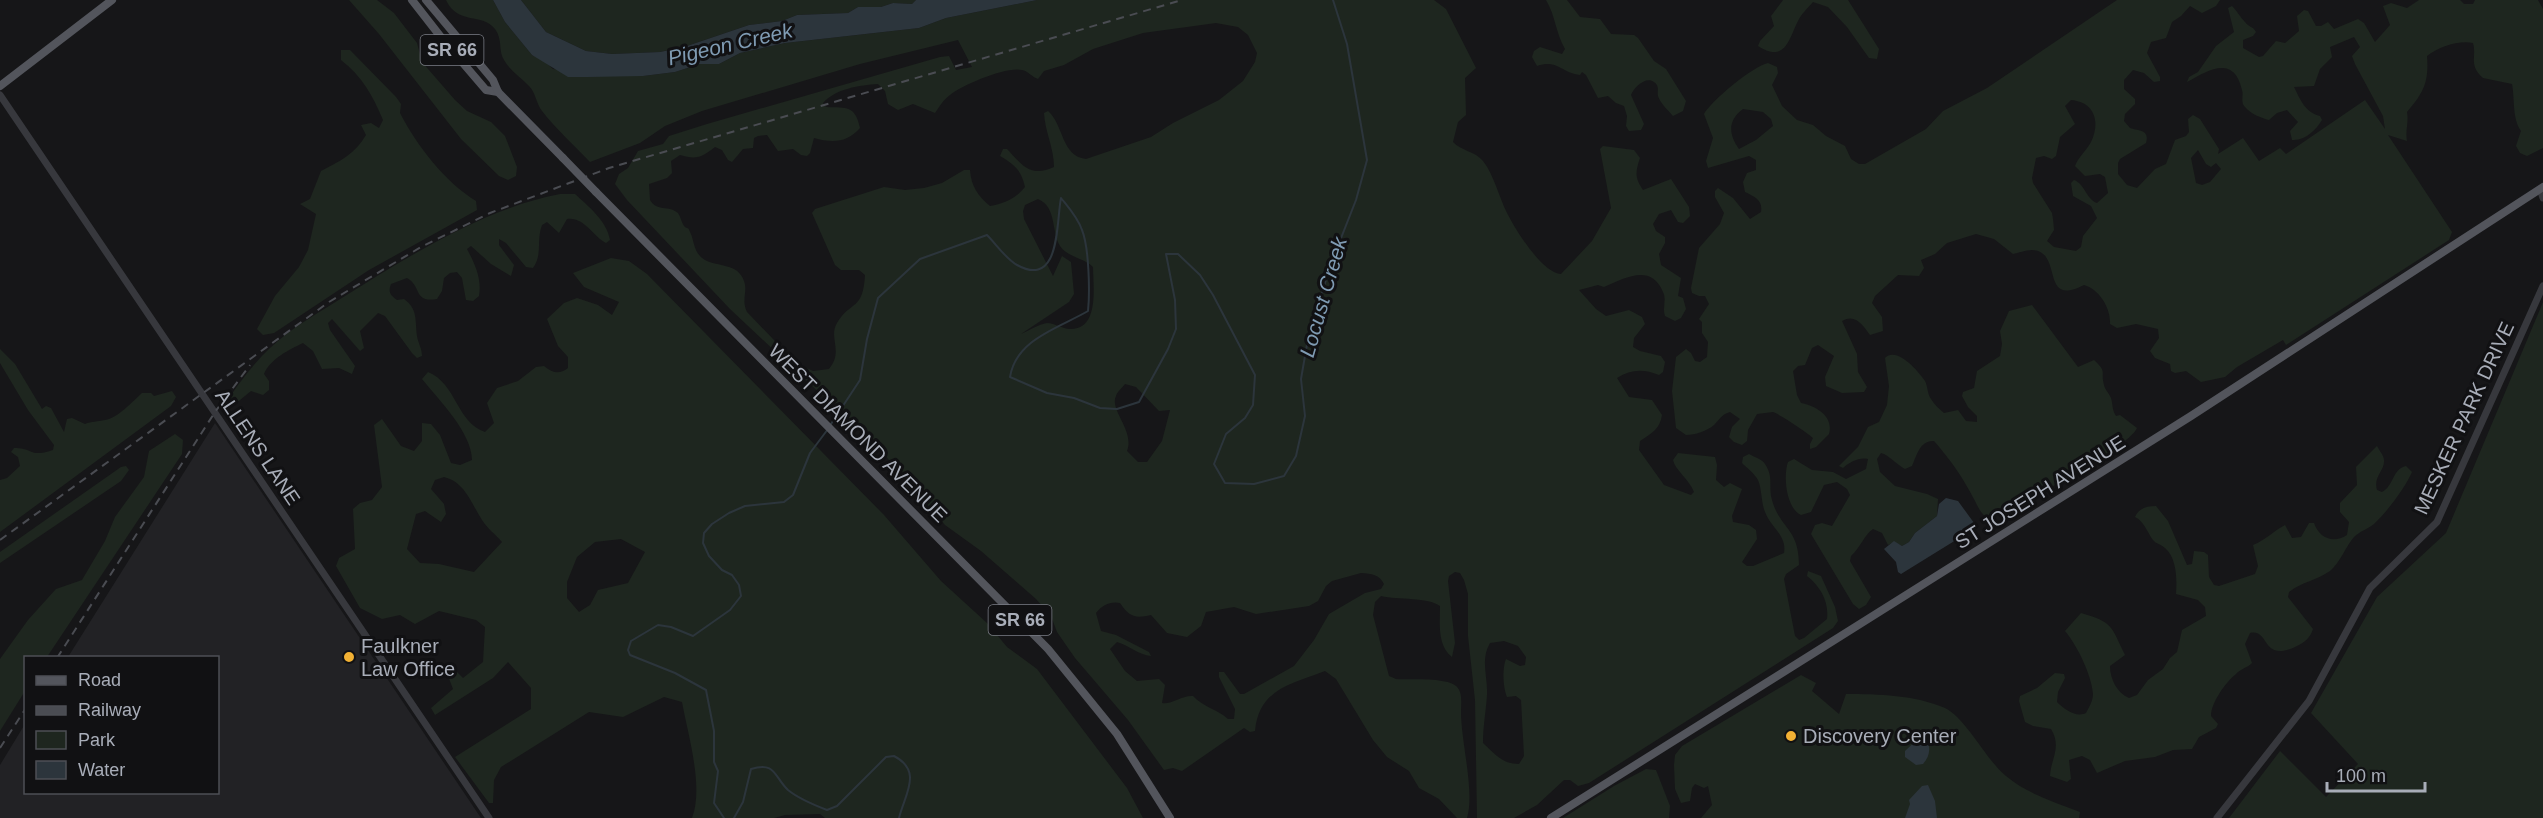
<svg xmlns="http://www.w3.org/2000/svg" width="2543" height="818" font-family="Helvetica,sans-serif">
<rect width="100%" height="100%" fill="#161618"/>
<polygon fill="#222225" points="215,423 481,818 0,818 0,765 25,724 26,792 218,792 218,658 68,657"/>
<g fill="#1e261f" fill-rule="evenodd">
<polygon points="349,0 377,0 394,13 417,43 422,62 455,100 467,111 491,122 505,136 517,167 516,176 508,180 499,176 461,139 379,34"/>
<path d="M446,0H493L505,22L532,55L541,58L553,69L616,76H643L675,72L700,64H719L740,53L785,43L919,28L946,18L1037,0H1434L1446,9L1476,68L1465,78L1466,115L1458,122L1453,142C1461,151 1475,151 1483,161C1494,175 1499,197 1507,213C1515,229 1542,273 1561,274L1592,241L1611,208L1600,149L1603,146L1634,150L1640,158C1635,173 1635,178 1643,190L1671,179L1689,207L1690,216L1683,223L1678,222L1671,210L1659,214L1653,224L1656,231L1665,237V243L1659,254L1661,265L1681,278L1678,296L1683,298L1686,309L1681,318L1675,321L1665,316C1662,308 1667,300 1663,292C1651,263 1625,278 1604,287L1598,285L1579,290L1596,309L1606,316L1629,310L1642,317L1645,324L1634,338L1633,347L1640,351L1661,356L1665,362L1663,372L1659,375C1644,369 1631,369 1617,378L1629,397L1652,400L1662,415C1660,429 1652,433 1640,441L1639,450L1664,485L1691,495L1694,492C1689,479 1675,470 1673,460L1678,453L1715,457L1717,465L1716,480L1724,487L1730,483L1742,489L1732,516L1733,522L1749,525L1756,530L1757,539L1742,562L1747,566H1753L1784,553C1787,535 1771,528 1765,512C1761,502 1762,489 1758,480C1755,474 1746,467 1742,463L1743,457L1749,454C1754,457 1762,459 1765,464C1774,477 1768,487 1772,500C1780,529 1799,528 1799,565L1786,574L1784,579L1795,636L1799,640L1804,638L1827,619C1829,602 1821,587 1807,576L1808,571L1821,576L1835,607L1838,621L1833,628L1589,783L1578,786L1570,780H1564L1537,805L1514,818H1477L1475,700L1468,636V594L1464,580L1460,573L1455,572L1449,576L1448,581L1455,643L1452,657C1437,645 1440,624 1440,606C1428,597 1398,600 1381,596L1375,602L1373,615L1389,676L1396,679C1410,680 1445,677 1456,686C1463,692 1461,703 1461,712C1461,742 1475,792 1467,818H1457L1439,799L1419,788L1409,771L1387,757L1373,740L1336,679L1325,671C1291,684 1259,689 1255,731L1250,732L1244,728L1182,771L1173,768L1164,770L1128,720L1075,658L1057,632L1051,616L1036,599L981,551L945,525L864,431L842,414L730,309L627,200L615,184L619,174L628,168L638,151L663,144L669,136L707,124L940,57L949,56L956,70L972,67L958,40L860,64L702,111L665,126L640,143L590,162C574,145 556,129 542,111C536,103 536,93 529,86C521,77 510,71 504,60C498,51 503,40 495,29C482,12 458,26 446,0ZM1216,23L1238,27L1248,35L1257,53L1255,62L1243,81L1219,100L1173,123L1151,137L1086,159C1061,156 1064,125 1048,111L1044,113C1045,132 1054,148 1054,167C1031,178 1022,165 1007,149H1003L1000,156C1015,165 1021,170 1025,187C1015,199 1005,203 990,206C978,196 971,186 970,170H964L942,183L924,188L905,190L884,187L815,209L812,213L835,265L841,270H859L865,275C863,311 851,300 837,323C828,338 844,351 829,369L813,371L796,363L747,312C741,300 748,292 744,281C738,263 718,267 705,260C693,253 695,242 690,232C688,226 688,230 684,226C681,222 681,217 678,213C669,205 657,212 650,200L649,184L667,178L672,173L671,161L680,155C697,160 702,157 715,147L722,150L728,160L732,162L743,149L753,148L754,138L758,136L767,135L778,151L793,149L801,155L807,156L810,153L814,138C832,143 847,143 860,128C855,105 847,108 826,107L823,103C835,89 860,85 878,84L885,91L888,104L898,110L913,104L935,113C939,107 944,99 950,95C962,85 1007,66 1022,70C1028,71 1032,77 1038,79L1044,71L1064,65L1093,49L1143,33ZM1038,199C1057,207 1051,231 1060,246C1067,257 1084,258 1093,267C1093,285 1100,330 1070,329C1062,329 1055,323 1047,323C1039,324 1028,331 1021,334L1069,302L1074,294L1071,262L1062,256L1053,276L1024,219L1023,211L1025,205ZM1125,384L1136,387L1159,411L1170,410L1162,441L1147,462H1138L1127,451C1135,431 1109,410 1116,396C1117,392 1122,388 1125,384ZM1361,573C1372,574 1379,574 1384,584L1381,589L1365,593L1329,614L1314,640L1294,666L1244,694H1240L1224,672H1219V677L1235,709L1234,719H1228C1217,709 1203,707 1193,696C1182,695 1171,705 1162,703L1165,685L1159,679L1137,681L1125,671L1110,649L1117,642C1128,645 1139,655 1151,656L1149,652L1116,635L1101,631L1096,613C1102,605 1111,601 1120,603C1129,616 1134,619 1151,615L1167,633L1187,637L1201,626L1206,612L1234,607L1256,614L1309,606L1318,601L1326,586L1332,581ZM1504,641L1518,646L1526,657L1525,665L1520,666L1506,659C1502,668 1503,688 1507,697L1516,696L1521,700L1524,756L1519,764C1502,764 1494,753 1483,743C1483,726 1486,711 1487,695C1488,676 1480,660 1490,643Z"/>
<polygon points="521,0 916,0 912,4 893,3 881,7 858,7 848,13 797,15 782,21 749,25 684,47 660,52 612,54 586,51 546,32"/>
<path d="M1546,0H1567L1580,17L1600,19L1611,34L1634,35L1638,38L1654,61L1666,69L1686,101L1683,111L1673,116C1668,110 1660,103 1658,96C1657,91 1660,86 1654,82C1646,76 1634,87 1631,95L1644,124L1641,130L1629,131L1626,126L1627,116L1624,106L1616,103L1608,96L1598,98L1586,75L1582,72L1580,75C1561,73 1558,59 1537,66L1532,57L1534,51L1540,47L1562,54L1565,49C1555,31 1556,17 1546,0Z"/>
<path d="M1783,0H1848L1879,49L1877,59L1869,58L1847,27L1828,7L1813,2C1808,8 1801,14 1798,21C1789,38 1786,64 1758,46L1760,41L1774,26L1771,16Z"/>
<path d="M2117,0H2220L2216,6L2202,13L2190,6L2181,16L2172,22L2166,38L2151,42L2147,53L2160,77V81L2154,82L2144,73L2133,70L2124,80V89L2135,99V104L2125,114L2124,121L2130,128C2138,131 2150,129 2146,143L2120,159L2118,163V174L2127,185L2137,188L2155,169L2166,164L2175,140L2186,136L2189,132L2188,119L2193,115L2200,119L2219,149L2218,154L2243,138L2259,161L2280,148L2286,154L2365,100L2385,129L2383,116L2355,64L2352,56L2360,47L2354,37L2330,47L2332,57L2320,69L2314,86L2294,87C2301,101 2305,112 2320,116L2322,120C2316,130 2305,141 2292,140L2290,131L2298,122L2287,110L2277,113L2269,120C2261,118 2251,114 2245,107C2240,102 2244,96 2242,90C2234,54 2208,70 2187,82L2189,77L2198,72L2216,46L2234,32L2228,8L2232,6C2238,12 2240,17 2245,22C2248,27 2253,26 2256,32L2253,36L2243,40V48L2259,57L2263,56L2276,41L2285,43L2299,31L2297,16L2304,10L2308,11L2316,26H2321L2328,22L2334,29L2358,19L2364,23L2375,42L2390,25L2383,6L2391,3L2407,8L2419,0H2460L2464,4H2473L2475,0H2538L2543,9V148L2527,156L2520,153L2516,146L2521,131C2512,118 2515,100 2512,84L2483,78C2468,65 2477,57 2473,43C2459,40 2438,47 2427,56C2429,82 2424,92 2407,112C2409,122 2405,131 2407,141L2388,135L2452,232L2449,240L2286,345L2283,340L2237,367L2225,377L2201,382L2186,371L2175,373L2171,371L2170,364L2155,358L2150,351L2159,338L2158,329L2136,324L2117,328L2110,324C2111,308 2099,289 2084,285C2039,308 2064,251 2032,250C2026,250 2018,253 2013,254L1994,239L1976,234L1947,243L1935,254L1921,260L1924,268L1919,276L1898,275L1875,296L1872,303L1882,317L1883,331L1870,335C1863,325 1855,313 1842,321L1857,354L1858,372L1867,387L1864,392L1842,393L1826,386L1825,377L1834,356L1818,345L1812,348L1805,365L1798,366L1793,371L1797,395L1801,403C1816,406 1834,416 1829,434L1816,447L1810,449V444L1813,438C1808,433 1781,415 1773,412L1757,414L1748,430L1747,441L1742,445L1734,442L1729,437L1732,427L1740,419L1730,412C1722,414 1720,419 1714,425C1707,431 1695,435 1686,435L1676,428L1672,391L1676,357L1686,349L1691,353L1695,361L1700,362L1707,357L1708,342L1702,333V322L1699,319L1709,304L1705,296H1699L1692,293L1691,288L1699,248L1720,224L1724,213L1715,197V191L1718,188L1733,198L1750,219L1761,212C1763,200 1755,197 1745,192L1743,182L1747,173L1756,170V160L1749,156L1708,168L1706,161L1713,138L1704,114C1711,101 1753,66 1768,63L1777,67L1778,73L1772,85L1782,106L1797,120L1813,125L1826,136L1845,146L1851,159L1859,164H1865L1926,129L1943,111L1987,88ZM2071,100C2094,102 2101,121 2091,142C2086,151 2079,156 2075,166L2085,176L2100,174L2105,177L2108,193L2097,203C2086,199 2085,184 2074,180L2071,183L2073,196L2091,206L2097,218L2083,236L2081,247L2076,251L2054,247L2047,241L2054,230L2053,219L2052,213L2033,183L2032,178L2036,158L2044,156L2052,159L2056,156L2060,137L2075,124L2065,106ZM1743,109L1763,112L1771,119L1773,126L1756,140L1739,149C1728,134 1728,120 1743,109ZM2198,150L2206,164L2211,167L2216,163L2221,169L2210,182L2202,185L2196,183L2191,158Z"/>
<path d="M341,50H350L396,97L401,104L400,113C417,146 445,182 476,201L477,210L369,270L274,333L263,335L257,329L275,296L299,267L308,250L316,214L300,204L310,199L321,171C339,162 356,153 366,135L361,125L371,123L379,128L383,120C373,96 362,76 341,60Z"/>
<path d="M560,194H575C588,206 607,221 610,240L606,243C592,236 585,217 567,219L559,233L547,222L542,225C536,241 543,254 533,268L526,267L506,243L499,239V245L514,265L511,276L491,264L471,246L467,249C475,264 482,279 479,296L473,301L466,300L462,278L457,272L450,273L444,278L442,291L437,299C413,303 422,286 407,278L391,284C388,292 390,295 397,300L404,299C418,309 415,320 417,336C418,343 422,348 422,356L417,358L412,353L385,316L378,313L360,331L364,348L360,351L332,319L328,323L330,330L355,366L352,374L339,368L322,369L313,351L303,343C289,350 271,358 264,374L269,381V390L263,395L251,391L229,409H222C236,387 250,367 270,348C292,327 320,312 345,296C409,256 485,208 560,194Z"/>
<path d="M611,258L629,261L647,274L884,515L941,581L987,623L1007,647L1037,669L1127,788L1143,818H825L820,814L785,815L774,818H692C704,787 688,735 682,702L664,697L623,717L589,712L501,767L494,780L493,803H489L455,757L531,709V688L508,662L493,678L435,715L431,708L453,689L445,668L450,665L463,678L483,662L485,627L476,620L439,611L415,624L400,615L382,619L360,608L336,566L339,558L355,549L353,509L360,503L372,500L382,487L374,425L382,419L401,446L414,451L422,441V423L431,424L440,435L451,463L460,465L472,460C472,433 439,400 422,379L428,372C457,384 456,422 485,432L494,423L487,403L497,388L518,381L536,367L544,366C553,373 559,375 568,368V357L558,346L547,319L564,303L577,298L598,305L612,315L619,302L584,287L573,273ZM444,477C465,482 471,503 482,520C487,528 496,535 502,542L474,572L439,564L420,563L407,549L416,514L425,511L441,522L446,514L444,504L431,489L435,480ZM621,539L645,552L628,583L598,590L590,605L579,612L567,598V582L577,557L595,542Z"/>
<polygon points="2543,302 2543,818 2229,818 2280,751 2326,797 2358,764 2311,713 2377,597 2446,533"/>
<path d="M2032,305L2078,367L2094,360C2108,373 2100,371 2104,385C2105,390 2109,393 2111,398C2113,405 2112,410 2116,416L2120,415L2137,428C2129,448 2014,508 1990,519C1982,516 1979,509 1975,501C1962,476 1952,462 1934,441C1920,440 1917,455 1912,466L1905,469C1897,465 1889,455 1881,453L1877,459L1880,472L1895,486L1927,494L1938,499L1937,516L1915,533L1909,542L1902,546L1894,542L1888,545L1882,533L1873,529C1864,535 1861,547 1851,556L1850,561L1871,597L1866,605L1859,609L1853,604L1811,534L1815,525L1822,523L1832,526L1850,495L1847,489L1837,482L1824,485L1811,512L1801,515C1786,508 1783,476 1788,462L1794,459L1812,470L1833,472L1846,479L1866,469L1868,459C1859,457 1850,462 1843,468L1839,466L1858,447L1868,427L1879,422L1887,405L1889,386L1885,358C1897,346 1918,371 1925,381C1928,387 1927,393 1931,399C1934,404 1939,409 1944,413L1958,410L1966,421L1977,422V416L1968,407L1962,396L1963,392L1974,388L1977,371L2000,356L2002,344L2000,331L2009,311Z"/>
<path d="M0,349L15,364L42,409L46,406L51,408L64,432L67,419L72,418L85,424C92,421 97,422 105,420C118,418 132,402 142,393H151L154,396L172,391L176,397L171,406L0,532V480L7,478L20,466L18,457L11,452L14,448C34,448 29,458 53,450L54,445L28,410L0,363Z"/>
<polygon points="175,434 183,440 182,454 47,657 26,658 25,691 0,731 0,659 28,620 56,589 82,580 105,541 115,517 144,477 149,451"/>
<path d="M2377,446C2379,450 2384,456 2384,460C2385,471 2373,476 2377,490L2382,492C2394,486 2392,469 2406,466L2412,472C2405,488 2387,512 2374,524C2368,529 2360,531 2354,537C2346,546 2340,563 2330,571C2317,580 2302,582 2289,592L2288,597L2313,629C2310,638 2305,642 2297,646C2261,664 2270,628 2250,633L2245,644L2252,663C2247,668 2240,669 2236,674C2225,683 2211,703 2211,716L2218,724L2216,728L2199,737L2192,749L2173,750L2155,757L2125,761L2097,773L2090,760L2082,756L2069,760L2071,779L2067,782L2050,776C2051,758 2062,747 2051,729L2033,726L2025,722L2019,701L2020,696L2037,688L2055,673L2064,674L2065,678L2058,692L2057,702C2064,709 2076,718 2086,713C2089,707 2093,701 2093,694C2092,676 2077,645 2065,631L2081,613C2113,622 2111,626 2125,655L2110,666C2110,679 2117,693 2129,698L2137,695L2148,680L2163,669L2170,658L2177,652L2182,630L2206,616L2205,607L2198,600L2176,594C2177,580 2177,558 2165,548C2161,544 2156,544 2153,540C2147,532 2144,521 2135,517C2139,508 2147,506 2156,506L2168,521L2187,565L2192,564L2194,551L2204,552L2208,555L2209,577L2214,585L2219,586L2255,574L2258,566L2253,545C2266,540 2273,531 2285,525L2292,538L2301,537L2309,523H2314C2319,538 2333,544 2347,535L2349,522L2340,512V503L2357,485L2356,467Z"/>
<polygon points="126,466 129,470 121,481 0,563 0,552 121,467"/>
<path d="M1801,675L1816,683L1812,691L1839,714L1846,694C1878,694 1915,695 1945,708C1966,718 1986,760 2006,776C2027,794 2055,802 2080,812L2079,818H1701L1712,805L1708,786L1704,788L1695,784L1692,788L1690,801L1681,803L1675,789L1674,765L1675,755L1682,746Z"/>
<polygon points="1646,769 1656,770 1670,806 1669,818 1563,818 1614,786"/>
</g>
<g fill="#2c353c">
<polygon points="493,0 521,0 546,32 586,51 612,54 660,52 684,47 749,25 782,21 797,15 848,13 858,7 881,7 893,3 912,4 916,0 1037,0 946,18 919,28 785,43 740,53 719,64 700,64 675,72 643,76 588,77 568,77 532,55 505,22"/>
<polygon points="1946,498 1958,501 1977,527 1901,574 1898,572 1896,562 1884,549 1894,541 1902,546 1909,542 1915,533 1937,516 1939,504"/>
<path d="M1922,735C1932,743 1931,755 1923,764L1916,765L1905,757V751Z"/>
<polygon points="1928,785 1935,801 1937,818 1905,818 1910,804 1909,800 1922,786"/>
</g>
<g fill="none" stroke-linecap="round" stroke-linejoin="round">
<g stroke="#2c353c" stroke-width="2">
<path d="M831,424L860,380L867,339L878,298L920,259L987,235C996,244 1006,259 1017,265C1061,289 1056,222 1061,198C1069,208 1078,218 1082,230C1089,247 1090,292 1088,311C1059,328 1016,339 1010,377L1047,393L1074,398L1100,408L1117,409L1139,402L1168,349L1176,329L1175,300L1166,254H1178L1200,275L1213,295L1255,375L1253,405L1245,418L1226,434L1214,464L1225,483L1254,484L1284,476L1296,456L1305,416L1301,379L1309,333L1332,261L1356,200L1367,160L1347,44L1333,0"/>
<polyline points="724,818 714,803 718,771 714,762 714,731 706,690 675,673 630,655 628,650 631,641 658,625 671,627 693,636 730,610 741,596 739,585 732,575 722,570 709,556 703,543 704,533 712,524 729,513 745,506 784,502 793,495 810,453 828,429"/>
<path d="M734,818L743,802L751,769C776,761 774,777 788,790C799,799 814,805 827,810L837,806L886,757L894,756C923,771 905,794 899,818"/>
</g>
<g stroke="#37383d" stroke-width="7">
<polyline points="0,95 489,818"/>
<polyline points="2540,189 2543,198"/>
<polyline points="2217,818 2309,701 2370,588 2437,522 2543,286"/>
</g>
<g stroke="#53555c" stroke-width="8">
<polyline points="412,0 444,41 486,90 498,92"/>
<polyline points="426,0 493,80 498,92 563,158"/>
<polyline points="0,86 112,0"/>
<polyline points="596,192 1048,649 1117,734 1170,818"/>
<polyline points="1551,818 2191,416 2543,187"/>
</g>
<g stroke="#4a4c52" stroke-width="2" stroke-dasharray="8 6" stroke-linecap="butt">
<polyline points="0,540 329,302 421,247 490,213 609,168 1182,0"/>
<polyline points="57,658 215,412 250,365"/>
<polyline points="0,748 26,708"/>
</g>
<polyline stroke="#53555c" stroke-width="8" points="563,158 596,192"/>
</g>
<g fill="#f2b134" stroke="#111113" stroke-width="2">
<circle cx="349" cy="657" r="6"/>
<circle cx="1791" cy="736" r="6"/>
</g>
<g text-anchor="middle" dominant-baseline="central" stroke-width="6" stroke-linejoin="round" paint-order="stroke">
<g fill="#111113" stroke="#7b7e86" stroke-width="1.5">
<rect x="420.5" y="35" width="63" height="30" rx="4.5"/>
<rect x="988.5" y="605" width="63" height="30" rx="4.5"/>
</g>
<g font-size="18" font-weight="bold" fill="#a8adb8">
<text x="452" y="50">SR 66</text>
<text x="1020" y="620">SR 66</text>
</g>
<g font-size="20" fill="#a8adb8" stroke="#111113">
<text transform="translate(2464 418) rotate(-65)">MESKER PARK DRIVE</text>
<text transform="translate(858 433) rotate(45)">WEST DIAMOND AVENUE</text>
<text transform="translate(258 447) rotate(56)">ALLENS LANE</text>
<text transform="translate(2040 492) rotate(-32)">ST JOSEPH AVENUE</text>
</g>
<g font-size="20" fill="#a8adb8" stroke="#111113" text-anchor="start">
<text x="361" y="646">Faulkner<tspan x="361" dy="23">Law Office</tspan></text>
<text x="1803" y="736">Discovery Center</text>
</g>
<g font-size="21" font-style="italic" fill="#7f9bb3" stroke="#111113">
<text transform="translate(730 44) rotate(-13)">Pigeon Creek</text>
<text transform="translate(1323 297) rotate(-74)">Locust Creek</text>
</g>
</g>
<rect x="24" y="656" width="195" height="138" fill="#111113" stroke="#4d4f55" stroke-width="1.5"/>
<rect x="36" y="676" width="30" height="9" fill="#53555c" stroke="#4d4f55" stroke-width="1.5"/>
<text x="78" y="686" font-size="18" fill="#a8adb8">Road</text>
<rect x="36" y="706" width="30" height="9" fill="#4a4c52" stroke="#4d4f55" stroke-width="1.5"/>
<text x="78" y="716" font-size="18" fill="#a8adb8">Railway</text>
<rect x="36" y="731" width="30" height="18" fill="#1e261f" stroke="#4d4f55" stroke-width="1.5"/>
<text x="78" y="746" font-size="18" fill="#a8adb8">Park</text>
<rect x="36" y="761" width="30" height="18" fill="#2c353c" stroke="#4d4f55" stroke-width="1.5"/>
<text x="78" y="776" font-size="18" fill="#a8adb8">Water</text>
<path d="M2327 782v9h98v-9" fill="none" stroke="#a8adb8" stroke-width="3"/>
<text x="2336" y="782" font-size="18" fill="#a8adb8" stroke="#111113" stroke-width="4.5" paint-order="stroke">100 m</text>
</svg>
